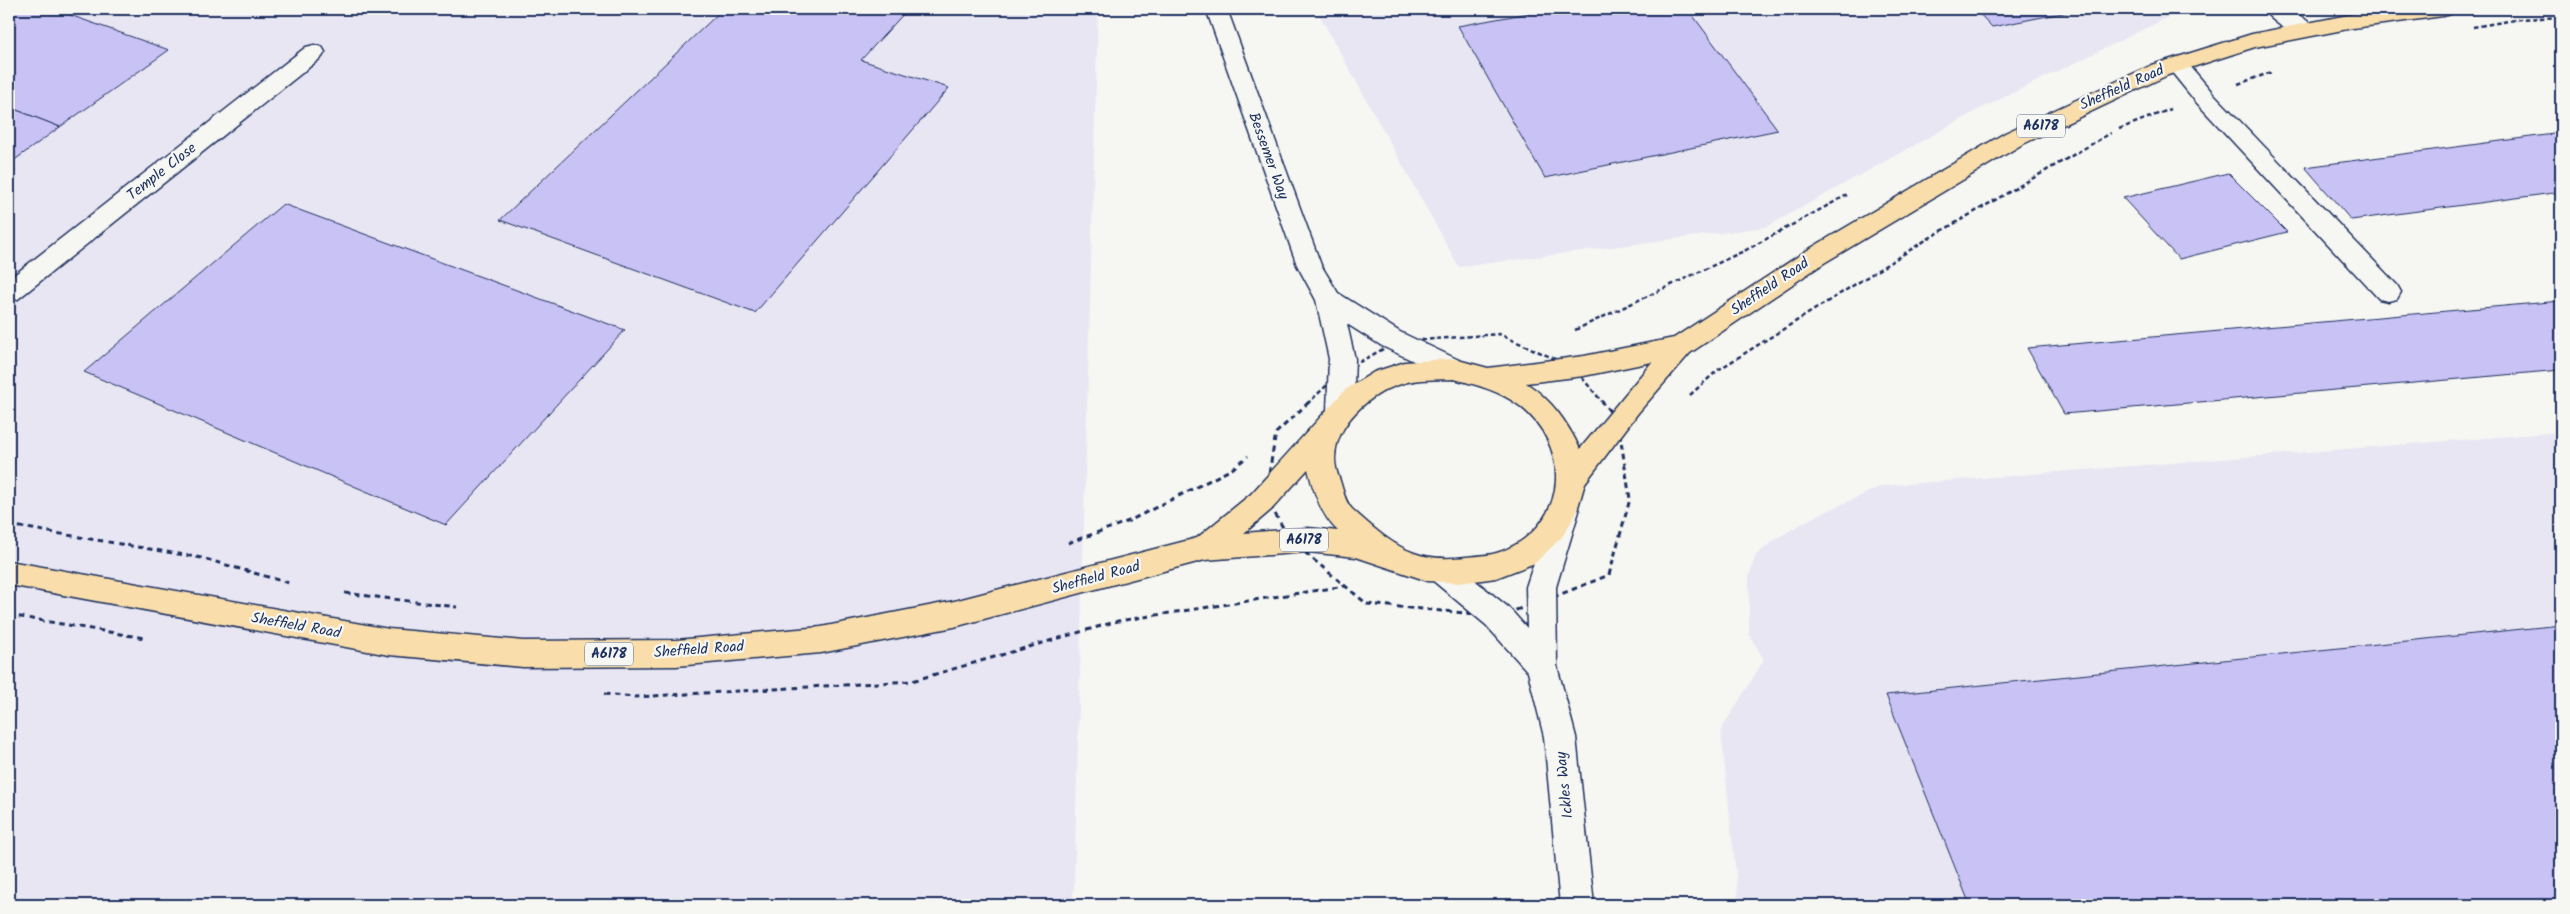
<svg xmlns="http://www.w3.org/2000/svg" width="2570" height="914" font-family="Kalam,sans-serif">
<rect width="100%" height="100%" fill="#f6f6f2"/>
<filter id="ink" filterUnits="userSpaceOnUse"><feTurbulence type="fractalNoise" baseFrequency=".02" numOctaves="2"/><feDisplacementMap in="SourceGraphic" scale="10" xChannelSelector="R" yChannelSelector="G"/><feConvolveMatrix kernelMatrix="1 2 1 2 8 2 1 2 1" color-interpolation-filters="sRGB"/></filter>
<g filter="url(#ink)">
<g fill="#e8e6f3">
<polygon points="9,9 1098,9 1074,887 1072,905 9,905"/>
<polygon points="1316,9 2203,9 2177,13 1976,111 1766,227 1459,267"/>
<polygon points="2561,432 2561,905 1739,905 1721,730 1764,660 1749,634 1749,576 1756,555 1777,538 1810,519 1882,486"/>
</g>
<g fill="#c9c2f4" stroke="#1b2f5e">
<polygon points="9,9 53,9 169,50 60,127 9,107"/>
<polygon points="723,9 908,9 861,60 949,88 755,313 500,220"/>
<polygon points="1551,9 1688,9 1778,130 1545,178 1458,26"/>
<polygon points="1975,9 2083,9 1992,27"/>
<polygon points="9,107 60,127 9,164"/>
<polygon points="2561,133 2561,192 2351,220 2305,167"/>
<polygon points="2228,173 2287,232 2179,259 2123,198"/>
<polygon points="283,204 625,330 446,525 84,372"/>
<polygon points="2561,301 2561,370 2064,414 2027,348"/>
<polygon points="2561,625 2561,905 1970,905 1886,695"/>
</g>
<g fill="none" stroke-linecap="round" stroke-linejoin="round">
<g stroke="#1b2f5e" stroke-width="3">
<g id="service">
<path d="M2263,9C2283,8 2303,12 2315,30L2312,35C2296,39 2272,22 2263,9Z"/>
<polygon points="2177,58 2185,60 2212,92 2397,285 2401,292 2397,299 2388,301 2379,299 2196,102 2166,65 2169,60"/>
</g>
</g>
<g stroke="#1b2f5e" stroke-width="3">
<g id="minor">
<polygon points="1206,9 1227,9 1321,265 1338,293 1400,332 1463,362 1467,369 1463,376 1454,379 1445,376 1382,346 1347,324 1355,359 1353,411 1349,419 1340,422 1331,419 1327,411 1329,359 1316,300 1297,265"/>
<polygon points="314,45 322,47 325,52 322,57 18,299 9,301 9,279 306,47"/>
<polygon points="1565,499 1575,503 1579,511 1556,587 1557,666 1576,737 1594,905 1560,905 1544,737 1528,672 1486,625 1431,579 1426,570 1431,561 1441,558 1451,561 1508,607 1527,628 1526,587 1551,511 1555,503"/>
</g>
</g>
<g stroke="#1b2f5e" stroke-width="3">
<path id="primary" d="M2395,9H2454L2451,14L2443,16L2353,28L2255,47L2168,75L2021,145L1824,263L1690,353L1638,413L1585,483L1576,514L1562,537L1535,563L1496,578L1460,583L1428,581L1356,557L1308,552L1205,560L954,627L821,653L676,666L523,667L389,655L9,585V561L389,629L523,641L676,640L821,627L954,601L1197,538L1251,494L1345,390L1374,372L1405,362L1433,360L1454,359L1488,368L1584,356L1674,338L1806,251L2005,133L2152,65L2252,34L2353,14ZM1652,362L1580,449C1567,422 1552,400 1526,383L1584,376ZM1454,379C1478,385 1500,391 1520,406C1571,446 1569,521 1507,549C1495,555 1480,556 1466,557C1449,559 1430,559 1414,553C1390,544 1371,526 1352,509C1344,501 1343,488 1339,478C1322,436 1364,395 1401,384C1418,378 1437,380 1454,379ZM1308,469C1313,490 1321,516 1338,531L1308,528L1244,533L1271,510Z"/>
</g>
<g stroke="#1b2f5e" stroke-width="2.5" stroke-dasharray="4.5 3" stroke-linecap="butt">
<polyline points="2473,27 2521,19 2561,17"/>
<polyline points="2238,84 2272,72"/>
<polyline points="2119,129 2171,109"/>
<polyline points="1575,330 1746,250 1847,195"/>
<polyline points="1690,395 1718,370 1926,240 2111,133"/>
<polyline points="1307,404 1341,372 1396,342 1499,334 1573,367 1604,404"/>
</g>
<g stroke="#1b2f5e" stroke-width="3" stroke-dasharray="5.5 4.5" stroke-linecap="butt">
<polyline points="1309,402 1276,433 1265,497 1291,541 1367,604 1497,616 1541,602 1609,575 1630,499 1618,421 1602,402"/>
<polyline points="9,525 202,558 289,583"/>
<polyline points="1068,543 1129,521 1232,469 1248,456"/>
<polyline points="345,593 457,607"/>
<polyline points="9,615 144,638"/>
<polyline points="604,694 635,697 912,681 1118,621 1345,586"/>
</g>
<use href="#service" fill="#f6f6f2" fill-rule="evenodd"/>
<use href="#minor" fill="#f6f6f2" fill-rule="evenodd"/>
<use href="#primary" fill="#f9deab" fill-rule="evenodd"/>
</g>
</g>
<g text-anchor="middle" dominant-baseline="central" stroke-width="4.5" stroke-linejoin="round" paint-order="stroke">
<g fill="#f6f6f2" stroke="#5d6b8a" stroke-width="1">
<rect x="2017" y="114.5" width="48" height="23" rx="4"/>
<rect x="1280" y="528.5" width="48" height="23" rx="4"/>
<rect x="585" y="642.5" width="48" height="23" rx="4"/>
</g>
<g font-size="14" font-weight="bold" fill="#1b2f5e">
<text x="2041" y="126">A6178</text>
<text x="1304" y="540">A6178</text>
<text x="609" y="654">A6178</text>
</g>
<g font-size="15" fill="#1b2f5e" stroke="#f6f6f2">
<text transform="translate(2122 88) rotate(-24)">Sheffield Road</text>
<text transform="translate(1268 156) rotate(70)">Bessemer Way</text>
<text transform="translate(162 172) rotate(-38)">Temple Close</text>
<text transform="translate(1770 287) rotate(-34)">Sheffield Road</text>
<text transform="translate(1096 578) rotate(-15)">Sheffield Road</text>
<text transform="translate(296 626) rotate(10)">Sheffield Road</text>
<text transform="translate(699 650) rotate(-4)">Sheffield Road</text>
<text transform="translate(1565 785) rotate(-96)">Ickles Way</text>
</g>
</g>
<rect width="2570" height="914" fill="none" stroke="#f6f6f2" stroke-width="30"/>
<rect x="15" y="15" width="2540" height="884" fill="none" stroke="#1b2f5e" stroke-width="2" filter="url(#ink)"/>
</svg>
